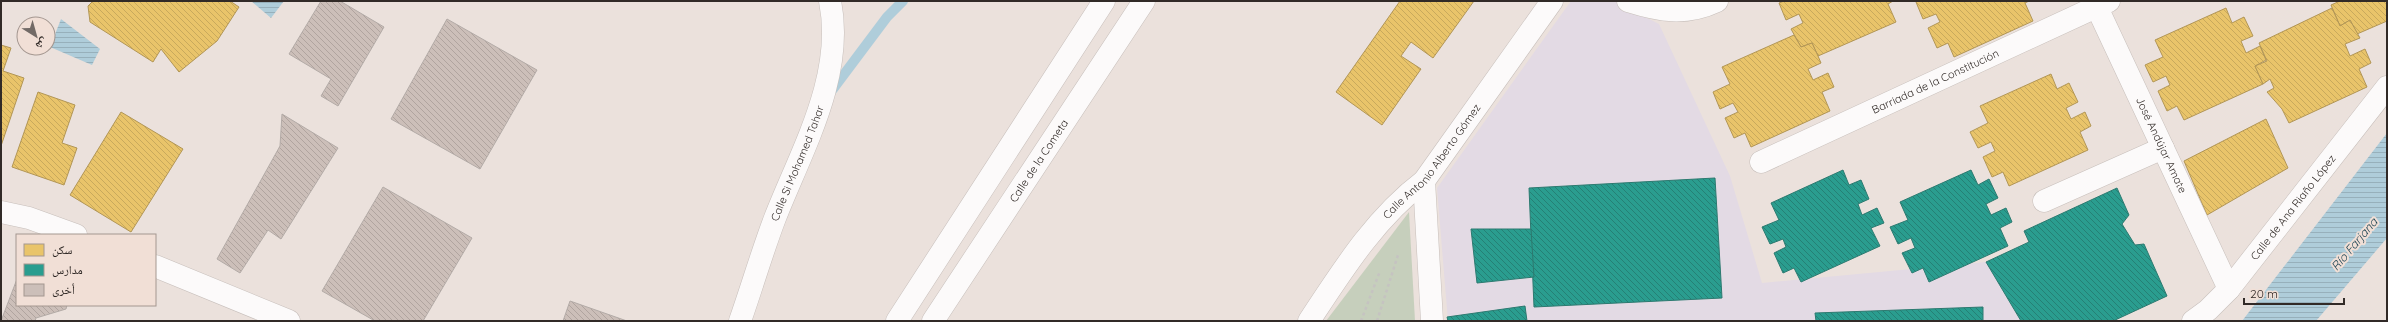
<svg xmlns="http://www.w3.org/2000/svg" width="2388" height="322" font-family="Quicksand,'Noto Naskh Arabic',sans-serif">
<defs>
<pattern id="water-rules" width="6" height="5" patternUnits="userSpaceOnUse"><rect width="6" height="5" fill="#afcdda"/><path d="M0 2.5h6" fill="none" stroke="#97b0bb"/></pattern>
<pattern id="homes-back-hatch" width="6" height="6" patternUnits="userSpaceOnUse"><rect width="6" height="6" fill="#e9c46a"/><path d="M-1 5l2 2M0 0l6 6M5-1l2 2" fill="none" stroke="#c8a95c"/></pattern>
<pattern id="schools-back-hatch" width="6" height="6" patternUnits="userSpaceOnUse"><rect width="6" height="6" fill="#2a9d8f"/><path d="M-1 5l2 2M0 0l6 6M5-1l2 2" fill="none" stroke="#258075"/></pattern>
<pattern id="building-back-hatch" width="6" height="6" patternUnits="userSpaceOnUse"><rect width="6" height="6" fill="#ccbfb9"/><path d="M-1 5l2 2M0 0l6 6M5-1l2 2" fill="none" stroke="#b0a49f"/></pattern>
</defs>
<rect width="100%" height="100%" fill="#ebe1dc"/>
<polygon fill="#e3dae4" points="1571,1 1614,1 1659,24 1730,176 1762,283 1986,262 2021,321 1448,321 1437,188"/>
<polygon fill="#c6cfbc" points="1409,212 1415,321 1326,321"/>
<g fill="url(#water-rules)">
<polygon points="251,1 284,1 271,18"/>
<polygon points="61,19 100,49 92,65 50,47"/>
<polygon points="2387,133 2387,238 2316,321 2242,321"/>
</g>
<g fill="url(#homes-back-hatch)" stroke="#b29656">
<polygon points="93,1 230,1 239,7 217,41 179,72 161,49 153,62 90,22 88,6"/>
<polygon points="1400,1 1474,1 1433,58 1411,42 1401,56 1421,69 1382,125 1336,92"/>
<polygon points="1784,1 1893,1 1888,4 1896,22 1818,56 1812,43 1801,47 1791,29 1803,23 1799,14 1786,20 1779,3"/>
<polygon points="1919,1 2029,1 2025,3 2033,21 1954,57 1948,43 1937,48 1928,28 1940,22 1936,14 1923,19 1916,2"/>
<polygon points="2340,1 2387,1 2387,21 2357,34 2350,20 2340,26 2331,5"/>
<polygon points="2226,8 2232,23 2244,17 2253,36 2241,41 2246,53 2260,46 2266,60 2255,66 2263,84 2184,120 2177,106 2167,111 2158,91 2170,85 2166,76 2153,82 2145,65 2163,57 2155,40"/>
<polygon points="2332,8 2340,26 2350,20 2360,38 2345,44 2350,56 2365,49 2371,63 2359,69 2367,87 2289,123 2282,109 2267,92 2274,88 2270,79 2263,84 2255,66 2267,61 2259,43"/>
<polygon points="1794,35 1801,47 1812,43 1818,56 1821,63 1808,69 1813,80 1828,73 1834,87 1822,92 1830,111 1751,147 1745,133 1734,138 1725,118 1738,112 1733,103 1720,109 1713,92 1730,84 1722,67"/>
<polygon points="1,45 11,48 3,71 24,78 1,146"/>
<polygon points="2051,74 2057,89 2069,83 2078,102 2066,108 2071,119 2085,112 2091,126 2080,132 2088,150 2009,186 2003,172 1992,177 1983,157 1995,151 1991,142 1978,148 1970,132 1988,123 1980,106"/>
<polygon points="38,92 75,105 62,143 77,148 64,185 12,167"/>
<polygon points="121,112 183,149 131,232 70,195"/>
<polygon points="2266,119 2288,168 2207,215 2184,161"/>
</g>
<g fill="url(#schools-back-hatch)" stroke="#2c7a70">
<polygon points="1843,170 1849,185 1861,180 1869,199 1858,204 1862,215 1877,208 1884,223 1871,228 1880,246 1801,282 1794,268 1783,273 1774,253 1786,247 1783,239 1770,244 1762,227 1779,220 1771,203"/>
<polygon points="1971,170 1978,185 1989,179 1998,198 1986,204 1991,215 2006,208 2012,222 2000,228 2008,246 1929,282 1923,268 1912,273 1902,253 1915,248 1911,238 1898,244 1890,227 1908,220 1900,202"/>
<polygon points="1715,178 1722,298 1534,307 1529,188"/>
<polygon points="2117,188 2129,215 2122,224 2135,245 2144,244 2167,296 2113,321 2021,321 1986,262 2029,242 2024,231"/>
<polygon points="1471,229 1531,229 1534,277 1477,283"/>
<polygon points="1525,306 1527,321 1448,321 1447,317"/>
<polygon points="1983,307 1983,321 1816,321 1815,313"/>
</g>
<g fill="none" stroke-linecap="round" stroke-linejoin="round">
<polyline stroke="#afcdda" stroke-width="10" points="830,93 887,17 903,1"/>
</g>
<g fill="url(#building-back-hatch)" stroke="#b3aba7">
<polygon points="321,1 340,1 384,27 338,106 321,96 331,79 289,54"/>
<polygon points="447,19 537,70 480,169 391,119"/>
<polygon points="282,114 338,148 281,239 268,230 240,273 217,259 280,146"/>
<polygon points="383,187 472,238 423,321 375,321 322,291"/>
<polygon points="17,279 17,305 67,305 66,309 36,318 35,321 1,321"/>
<polygon points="570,301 627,321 563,321"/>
</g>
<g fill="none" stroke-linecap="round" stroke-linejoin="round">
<g stroke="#c7bfbb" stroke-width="23">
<g id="street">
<path d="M1628,1C1660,11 1685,16 1717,1"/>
<path id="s1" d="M2094,1L2229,289"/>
<path id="s2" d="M1761,162L2109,1"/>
<polyline points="1424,181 1432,321"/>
<polyline points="2044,201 2163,148"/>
<path id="s3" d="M740,321C752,287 762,252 775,218C802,149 845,76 830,1"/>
<polyline points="897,321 1104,1"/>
<path id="s4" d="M933,321L1144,1"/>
<path id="s5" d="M1309,321C1342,271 1375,218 1424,181L1552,1"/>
<path id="s6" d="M2193,321L2208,310L2229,289L2387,87"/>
</g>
</g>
<g stroke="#c7bfbb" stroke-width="23">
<g id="secondary">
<polyline points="1,212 29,218 76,235"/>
<polyline points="155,266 289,321"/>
</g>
</g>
<g stroke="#c5c3c1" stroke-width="2.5" stroke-dasharray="3 3" stroke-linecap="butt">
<polyline points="1361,321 1380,271"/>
<polyline points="1377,321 1398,255"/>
</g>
<use href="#street" stroke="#fcfafa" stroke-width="22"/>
<use href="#secondary" stroke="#fcfafa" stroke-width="22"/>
</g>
<g text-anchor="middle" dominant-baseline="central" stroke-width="4" stroke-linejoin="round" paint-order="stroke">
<g font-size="11" fill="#312a27" stroke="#f1dfd6">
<text stroke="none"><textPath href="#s2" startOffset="192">Barriada de la Constitución</textPath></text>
<text stroke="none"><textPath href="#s1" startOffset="159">José Andújar Amate</textPath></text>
<text stroke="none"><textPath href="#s4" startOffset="192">Calle de la Cometa</textPath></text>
<text stroke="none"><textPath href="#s5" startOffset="202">Calle Antonio Alberto Gómez</textPath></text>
<text stroke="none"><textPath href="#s3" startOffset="168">Calle Si Mohamed Tahar</textPath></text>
<text stroke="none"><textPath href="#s6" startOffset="152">Calle de Ana Riaño López</textPath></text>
</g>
<g font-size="12" font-style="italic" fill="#163f4f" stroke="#f1dfd6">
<text transform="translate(2354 244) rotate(-50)">Río Farjana</text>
</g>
</g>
<rect width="2388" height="322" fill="none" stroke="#312a27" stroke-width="4"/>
<rect x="16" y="234" width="140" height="72" fill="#f1dfd6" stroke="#a49790"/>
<rect x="24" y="244" width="20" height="12" fill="#e9c46a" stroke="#a49790"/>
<text x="52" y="254" font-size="12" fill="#312a27">سكن</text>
<rect x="24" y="264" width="20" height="12" fill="#2a9d8f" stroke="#a49790"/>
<text x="52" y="274" font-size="12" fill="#312a27">مدارس</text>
<rect x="24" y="284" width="20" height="12" fill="#ccbfb9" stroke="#a49790"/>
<text x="52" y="294" font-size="12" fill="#312a27">أخرى</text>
<g transform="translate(36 36) rotate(143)"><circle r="19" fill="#f1dfd6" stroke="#a49790"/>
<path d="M0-3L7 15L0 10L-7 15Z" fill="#726a66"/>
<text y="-6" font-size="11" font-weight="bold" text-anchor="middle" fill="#312a27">ش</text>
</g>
<path d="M2244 298v6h100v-6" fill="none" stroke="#312a27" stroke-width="2"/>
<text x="2250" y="298" font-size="12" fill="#312a27" stroke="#f1dfd6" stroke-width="3" paint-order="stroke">20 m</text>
</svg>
